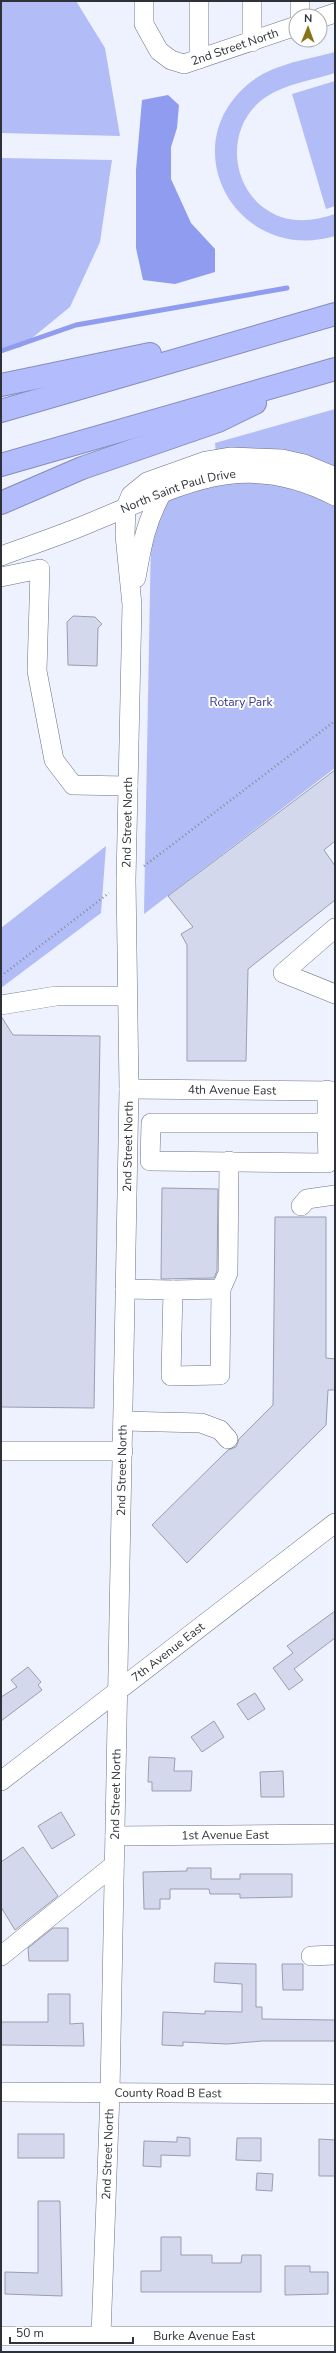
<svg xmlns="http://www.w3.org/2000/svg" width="336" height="2353" font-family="'Nunito Sans',sans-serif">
<rect width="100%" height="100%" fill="#eef1fe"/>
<g fill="#b2bcf7">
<polygon points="1,1 76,1 105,48 120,136 1,133"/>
<path d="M335,52V73C313,80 285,84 266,97C221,127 230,199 281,217C299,223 317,220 335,214V236C236,265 170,144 252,81C274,64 309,59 335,52Z"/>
<polygon points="335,81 335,206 326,209 292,94"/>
<polygon points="1,158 112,160 100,242 70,307 21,347 1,351"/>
<polygon points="335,409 335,470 216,453 215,443"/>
<polygon points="220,483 278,483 335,505 335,768 144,914 151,538 166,503 180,493"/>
<polygon points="106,846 101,913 1,988 1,928"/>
</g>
<polygon fill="#909cef" points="168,95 179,105 177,128 171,147 171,179 191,223 215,249 215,272 175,284 143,280 136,248 136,170 142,100"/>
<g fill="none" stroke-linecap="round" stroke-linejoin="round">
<polyline stroke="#909cef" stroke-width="5" points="1,351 76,325 287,288"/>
</g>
<g fill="#d4d8ec" stroke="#999db0">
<polygon points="73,616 95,617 102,624 98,628 97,666 68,665 67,622"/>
<polygon points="335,770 335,841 324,850 335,866 335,900 248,969 246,1061 187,1061 187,945 181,934 193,927 168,896"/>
<polygon points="1,1016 13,1035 100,1036 94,1408 1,1407"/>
<polygon points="162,1188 218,1189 217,1271 214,1278 161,1279"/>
<polygon points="275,1217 326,1217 326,1358 335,1359 335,1390 328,1390 326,1425 187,1563 152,1525 228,1450 236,1447 239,1439 273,1405"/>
<polygon points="335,1611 335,1638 294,1669 303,1680 289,1690 273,1668 293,1653 287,1646"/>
<polygon points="28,1667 41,1682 38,1685 42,1690 1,1721 1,1697 17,1687 11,1680"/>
<polygon points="255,1693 265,1709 248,1720 237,1704"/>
<polygon points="214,1721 224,1737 202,1752 191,1737"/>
<polygon points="149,1757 175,1758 174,1771 192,1771 191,1791 152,1791 152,1782 148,1782"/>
<polygon points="283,1771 284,1797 261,1797 260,1772"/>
<polygon points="61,1812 75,1835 52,1849 38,1826"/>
<polygon points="23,1847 58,1896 15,1930 1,1907 1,1862"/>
<polygon points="187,1868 211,1868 211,1879 240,1879 240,1874 292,1874 292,1897 240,1898 240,1894 210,1894 209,1889 170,1889 170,1899 160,1899 160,1909 144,1909 143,1872 187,1871"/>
<polygon points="53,1928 68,1928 68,1961 29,1961 28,1948"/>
<polygon points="215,1963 256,1964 256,2007 262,2007 262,2019 335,2020 335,2041 262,2041 227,2044 183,2042 183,2046 162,2045 163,2012 205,2014 205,2011 242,2012 242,1984 214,1982"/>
<polygon points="282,1964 303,1964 303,1990 283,1990"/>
<polygon points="48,1994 70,1994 70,2024 83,2023 84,2046 1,2045 1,2022 48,2022"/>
<rect x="18" y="2134" width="46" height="24"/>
<polygon points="177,2137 190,2138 190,2156 161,2155 161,2167 143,2166 144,2141 177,2142"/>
<polygon points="237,2138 261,2138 261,2161 236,2160"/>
<polygon points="319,2139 335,2140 335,2176 319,2176"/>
<polygon points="257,2173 273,2174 272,2191 256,2190"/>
<polygon points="38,2201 60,2201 62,2296 5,2294 5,2272 38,2273"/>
<polygon points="161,2237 181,2237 181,2255 212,2255 212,2263 241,2263 242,2255 261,2255 261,2292 141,2292 141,2271 161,2271"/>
<polygon points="285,2266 310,2266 310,2272 328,2272 328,2294 285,2295"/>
</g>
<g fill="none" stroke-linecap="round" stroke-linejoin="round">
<g stroke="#6e7284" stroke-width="20">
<g id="minor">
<path id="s1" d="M144,1V24L159,51L171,60L184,64L296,26"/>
<polyline points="300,16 300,1"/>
<polyline points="320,18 335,13"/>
<polyline points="252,42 252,1"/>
<polyline points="199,59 199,1"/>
<path id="s2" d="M1,556C31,545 62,535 92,522C179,487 241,447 335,496"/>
<polyline points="1,577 40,569 37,671 54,760 73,785 128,786"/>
<path d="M136,578C142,544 146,521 163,491"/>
<polyline points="335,928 283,973 335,994"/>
<polyline points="1,1005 56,996 127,996"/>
<path id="s3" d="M129,1089L335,1091"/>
<polygon points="151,1123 327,1123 328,1163 150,1161"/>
<polyline points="327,1123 327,1090"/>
<polyline points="301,1206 307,1199 335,1195"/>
<polyline points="125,1289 173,1290 171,1376 220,1375 221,1289 228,1273 229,1161"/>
<polyline points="173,1290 221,1289"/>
<polyline points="123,1421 201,1423 220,1430 228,1439"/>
<polyline points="1,1451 123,1451"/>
<path id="s4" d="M1,1781L335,1523"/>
<path id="s5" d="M115,1836L335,1834"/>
<polyline points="1,1956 114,1865"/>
<polyline points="311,1956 335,1955"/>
<path id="s6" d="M1,2092L335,2094"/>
<path id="s7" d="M101,2335L110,2093L129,1089L126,880L132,605L125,535L126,507L131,495L147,482L206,461L230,457L282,459L304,464L335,477"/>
<path id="s8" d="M1,2336H335"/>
</g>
</g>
<g stroke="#858cb9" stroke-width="24">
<g id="highway">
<polyline points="1,385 150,354"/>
<polyline points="1,411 335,314"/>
<polyline points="1,465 335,369"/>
<polyline points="1,503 82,468 218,421 255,403"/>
</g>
</g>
<g stroke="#898c95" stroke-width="2.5" stroke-dasharray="1 3" stroke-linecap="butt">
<polyline points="144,866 335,721"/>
<polyline points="1,976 109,893"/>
</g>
<use href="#minor" stroke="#fff" stroke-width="19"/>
<use href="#highway" stroke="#b3bdfe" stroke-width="22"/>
</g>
<g text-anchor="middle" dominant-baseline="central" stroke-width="4" stroke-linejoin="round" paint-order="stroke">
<g font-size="12" fill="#2f3138" stroke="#fff">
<text stroke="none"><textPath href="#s1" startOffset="136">2nd Street North</textPath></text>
<text stroke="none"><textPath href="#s2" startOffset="189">North Saint Paul Drive</textPath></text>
<text stroke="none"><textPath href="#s7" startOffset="1513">2nd Street North</textPath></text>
<text stroke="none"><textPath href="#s3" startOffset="103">4th Avenue East</textPath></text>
<text stroke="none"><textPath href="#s7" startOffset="1189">2nd Street North</textPath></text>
<text stroke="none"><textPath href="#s7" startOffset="865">2nd Street North</textPath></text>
<text stroke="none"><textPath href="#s4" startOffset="211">7th Avenue East</textPath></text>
<text stroke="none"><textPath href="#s7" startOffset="541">2nd Street North</textPath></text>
<text stroke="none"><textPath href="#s5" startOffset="110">1st Avenue East</textPath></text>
<text stroke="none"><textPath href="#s6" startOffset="167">County Road B East</textPath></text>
<text stroke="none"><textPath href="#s7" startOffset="181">2nd Street North</textPath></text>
<text stroke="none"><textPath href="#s8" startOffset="203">Burke Avenue East</textPath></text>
</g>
<g font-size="12" fill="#343392" stroke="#fff">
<text x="241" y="702">Rotary Park</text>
</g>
</g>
<rect width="336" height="2353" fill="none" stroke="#2f3138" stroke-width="4"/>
<g transform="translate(308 28) rotate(1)"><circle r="19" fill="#ffffff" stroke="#acadaf"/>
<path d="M0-3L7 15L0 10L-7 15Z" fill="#877417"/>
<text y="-6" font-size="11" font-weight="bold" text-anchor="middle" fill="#2f3138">N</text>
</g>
<path d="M10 2337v6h123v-6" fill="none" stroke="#2f3138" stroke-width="2"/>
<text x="16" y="2337" font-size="12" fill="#2f3138" stroke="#ffffff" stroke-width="3" paint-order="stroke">50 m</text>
</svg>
